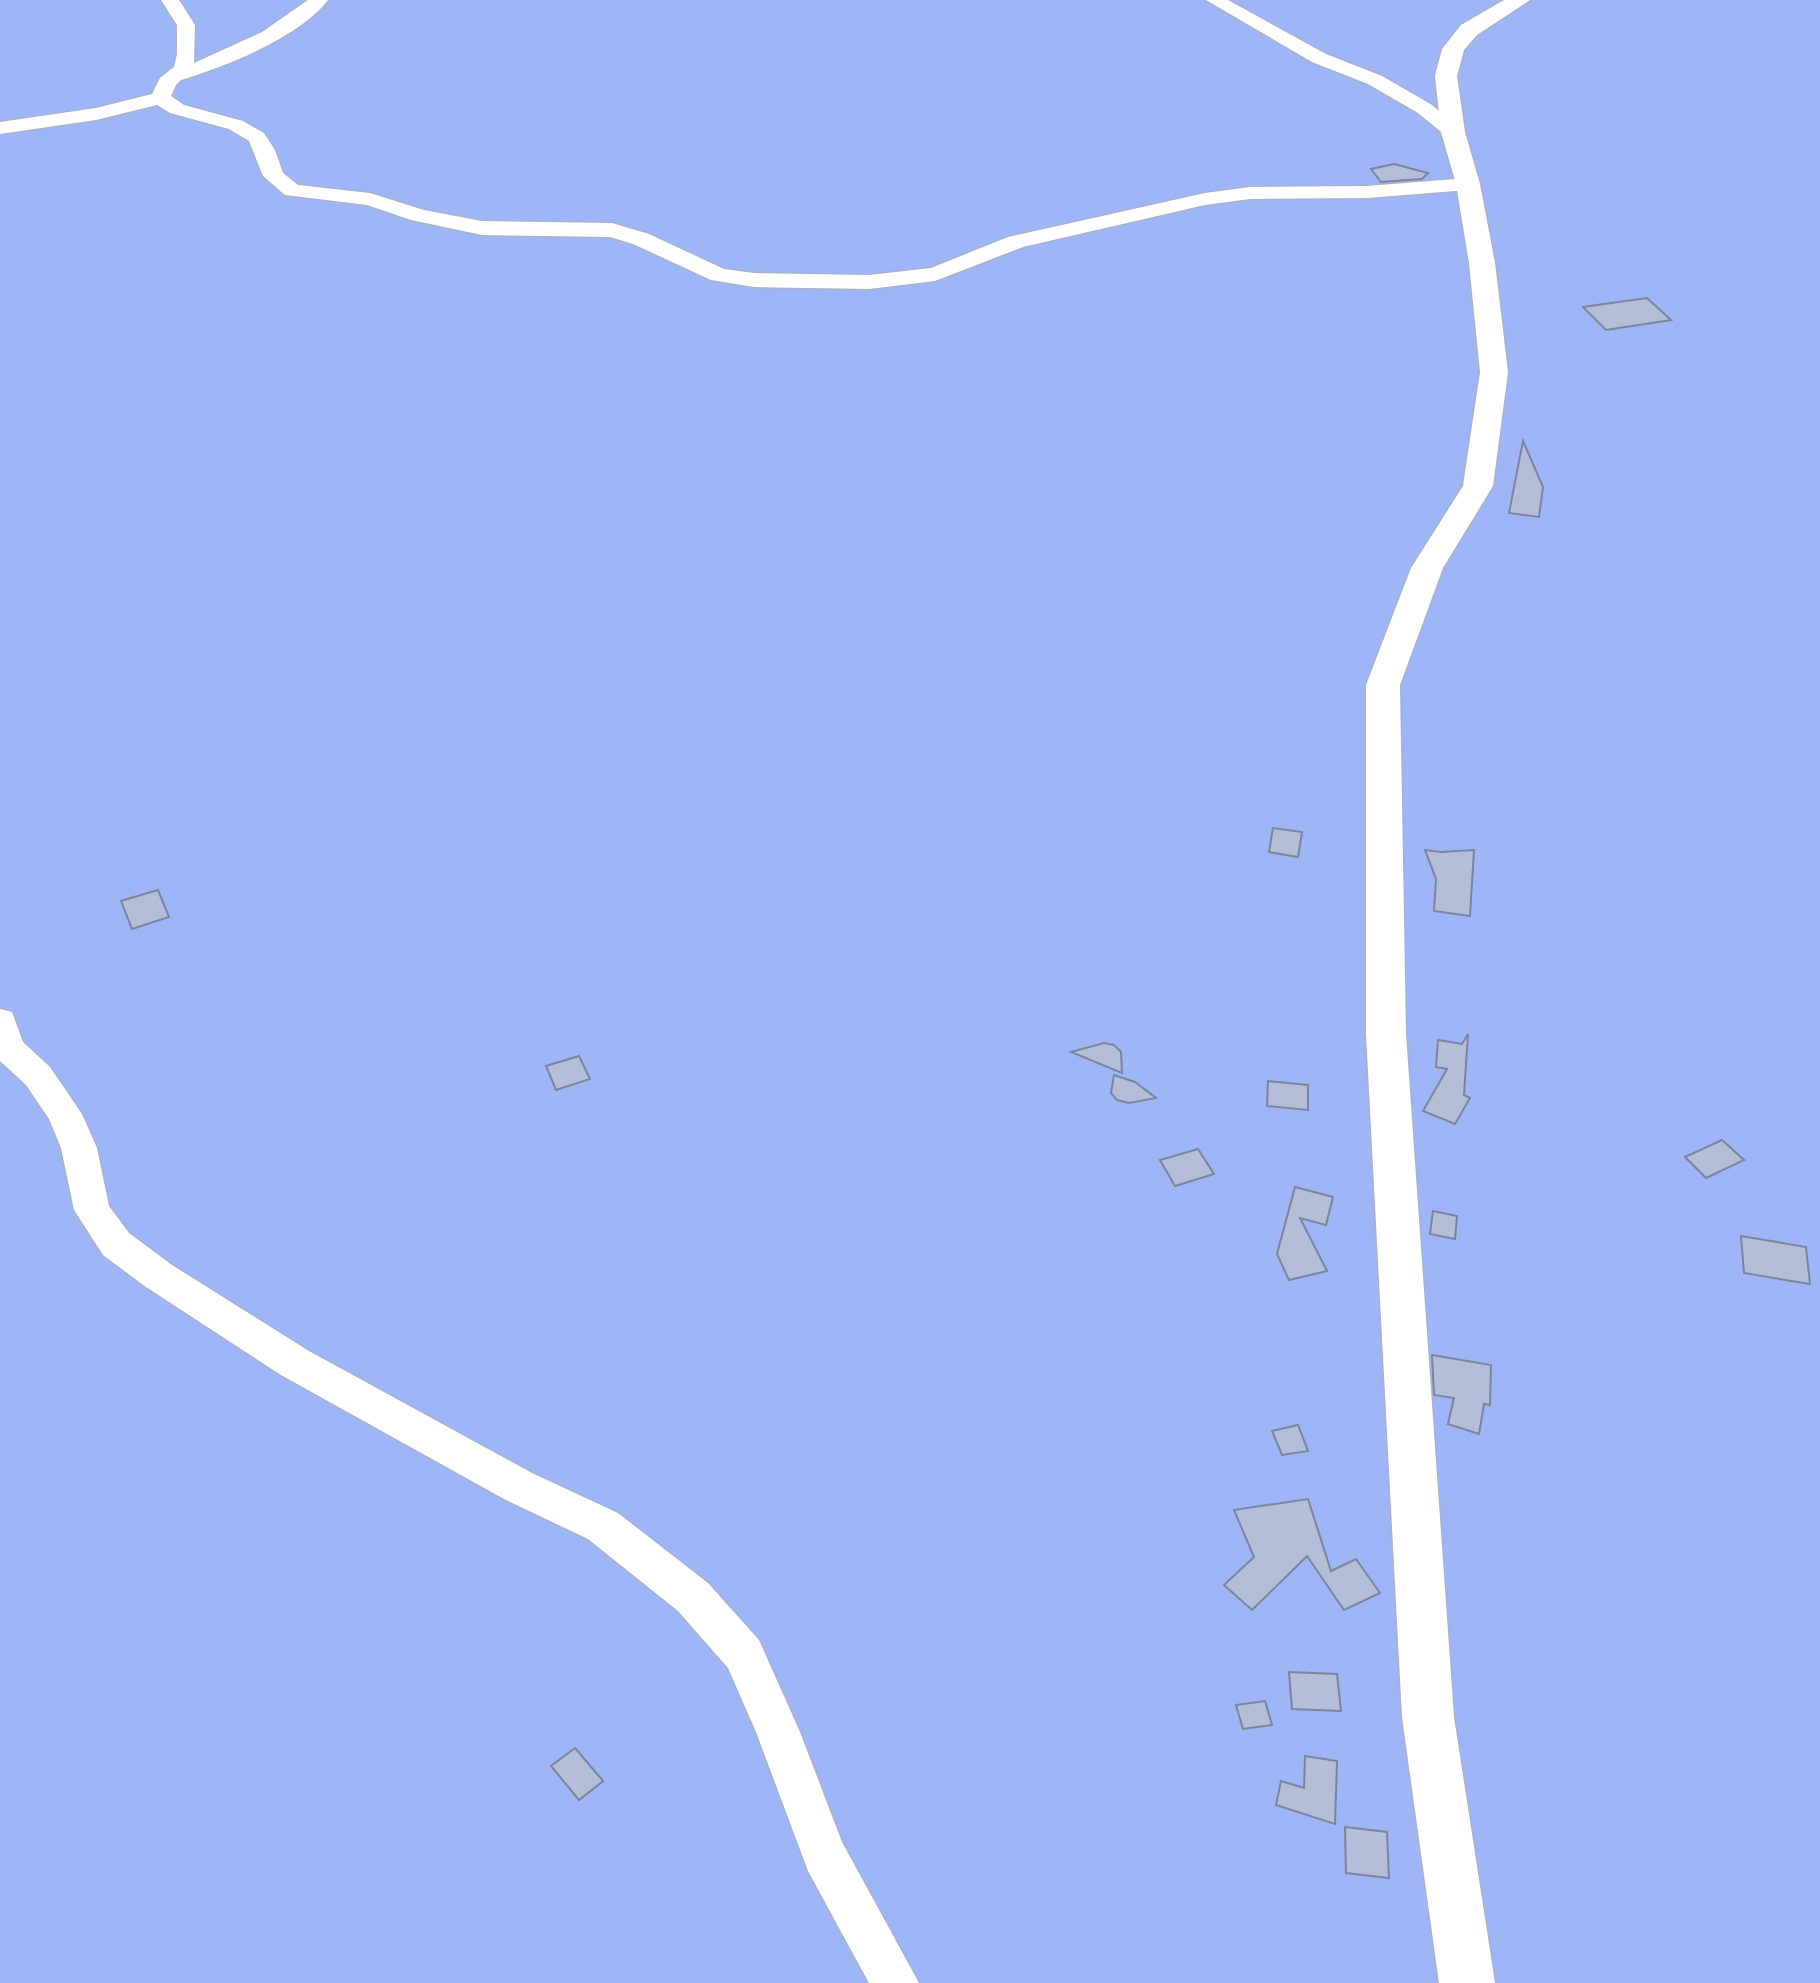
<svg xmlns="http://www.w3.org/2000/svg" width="1820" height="1983" font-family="Karla,sans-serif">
<rect width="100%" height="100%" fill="#e7eeff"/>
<rect fill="#9eb6f7" x="0" y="0" width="1820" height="1983"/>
<g fill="#b4bed9" stroke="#7b859e" stroke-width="2">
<polygon points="1394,164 1428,173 1422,179 1381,182 1371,169"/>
<polygon points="1647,298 1671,320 1606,330 1583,307"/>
<polygon points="1523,441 1543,487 1539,517 1509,513"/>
<polygon points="1273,828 1302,832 1298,857 1269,852"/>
<polygon points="1425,850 1441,852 1474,850 1470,916 1434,911 1436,879"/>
<polygon points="158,890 169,917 132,929 121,901"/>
<polygon points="1468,1034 1464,1095 1470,1098 1455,1124 1423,1111 1447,1069 1436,1067 1438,1040 1462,1044"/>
<polygon points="1104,1043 1114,1045 1121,1052 1122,1073 1071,1052"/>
<polygon points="579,1056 590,1079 556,1090 546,1066"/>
<polygon points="1114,1075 1135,1082 1156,1098 1129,1103 1117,1100 1111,1093"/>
<polygon points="1268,1081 1308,1085 1308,1110 1267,1106"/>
<polygon points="1722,1140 1744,1160 1706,1178 1685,1157"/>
<polygon points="1198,1149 1214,1174 1175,1186 1160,1160"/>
<polygon points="1295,1187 1333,1197 1326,1225 1300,1218 1327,1271 1289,1280 1277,1254"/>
<polygon points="1433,1211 1457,1216 1455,1239 1430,1234"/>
<polygon points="1741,1236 1806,1247 1810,1284 1744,1273"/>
<polygon points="1432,1355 1491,1365 1490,1405 1484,1404 1479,1434 1448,1424 1454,1398 1434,1395"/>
<polygon points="1298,1425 1308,1451 1282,1455 1272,1431"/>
<polygon points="1308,1499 1331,1571 1356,1559 1380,1593 1344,1610 1307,1556 1252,1610 1224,1585 1254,1557 1234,1510"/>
<polygon points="1289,1672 1337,1674 1341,1711 1292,1709"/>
<polygon points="1265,1701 1272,1725 1243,1729 1236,1705"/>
<polygon points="575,1748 603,1781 579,1800 551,1766"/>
<polygon points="1305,1756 1337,1761 1335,1824 1276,1805 1281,1781 1304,1788"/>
<polygon points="1345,1827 1387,1832 1389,1878 1346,1873"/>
</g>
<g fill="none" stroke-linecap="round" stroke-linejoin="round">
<g stroke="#a8b2cd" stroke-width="3">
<g id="minor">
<path d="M161,0H179L195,25L194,63L262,32L308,0H328C300,37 225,67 181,80L176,85L171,96L184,105L243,121L264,133L275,150L283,173L298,185L370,193L424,210L482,221L612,223L649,234L724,269L754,273L869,275L931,268L1008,237L1205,193L1250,187L1367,186L1468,178L1475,180L1479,184L1475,188L1468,190L1367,198L1250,199L1205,205L1023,247L935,281L869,289L754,287L711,280L633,244L610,237L482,235L411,220L367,205L285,195L263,176L249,141L229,129L170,113L157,105L96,120L0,134V122L96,108L152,94L160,78L174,67L177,54V25Z"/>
<polygon points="1206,0 1228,0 1326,54 1382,76 1432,105 1463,132 1460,136 1446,136 1418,113 1368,84 1312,62"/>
<polygon points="0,1009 12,1012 23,1042 50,1067 82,1114 97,1148 109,1206 129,1233 172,1265 309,1351 532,1473 618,1513 708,1583 759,1640 800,1732 842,1842 919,1983 869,1983 808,1871 756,1732 728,1668 678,1611 588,1539 504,1499 281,1375 146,1287 103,1255 74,1210 61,1148 49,1119 26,1085 0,1061"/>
</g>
</g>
<g stroke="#a8b2cd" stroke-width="3">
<polygon id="tertiary" points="1504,0 1530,0 1477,35 1464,50 1457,76 1465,132 1480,184 1495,263 1508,372 1493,486 1443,568 1400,685 1406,1034 1454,1717 1495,1983 1439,1983 1402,1717 1366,1034 1366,685 1411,568 1463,486 1480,372 1469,263 1456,184 1441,132 1435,76 1442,49 1461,25"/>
</g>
<use href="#minor" fill="#fff" fill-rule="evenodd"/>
<use href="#tertiary" fill="#fff" fill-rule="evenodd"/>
</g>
</svg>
